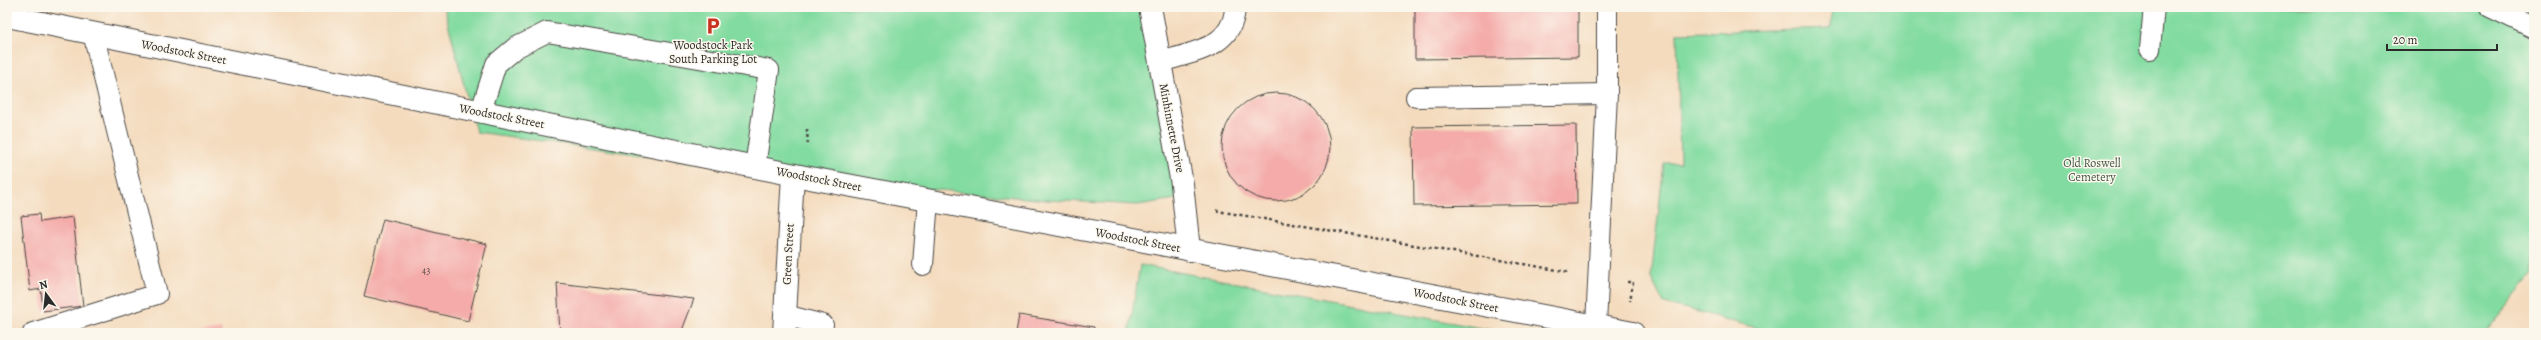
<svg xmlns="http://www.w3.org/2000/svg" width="2541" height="340" font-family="Alegreya,serif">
<rect width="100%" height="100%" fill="#fbf7ec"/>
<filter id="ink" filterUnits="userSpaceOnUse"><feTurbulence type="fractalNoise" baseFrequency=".025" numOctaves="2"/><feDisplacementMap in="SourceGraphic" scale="8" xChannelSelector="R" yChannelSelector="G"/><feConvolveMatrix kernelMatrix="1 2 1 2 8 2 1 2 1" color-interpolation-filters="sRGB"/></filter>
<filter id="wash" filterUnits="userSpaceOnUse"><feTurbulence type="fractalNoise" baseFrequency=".012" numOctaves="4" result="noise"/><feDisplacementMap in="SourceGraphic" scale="16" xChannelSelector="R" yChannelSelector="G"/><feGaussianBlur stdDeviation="0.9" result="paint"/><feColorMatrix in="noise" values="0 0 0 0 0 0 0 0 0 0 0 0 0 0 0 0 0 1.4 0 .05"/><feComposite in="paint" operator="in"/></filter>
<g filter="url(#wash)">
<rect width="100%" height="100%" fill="#f4dbbe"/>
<g fill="#82dba0" stroke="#568366">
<polygon points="444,7 1146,7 1188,197 1138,205 1047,200 810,178 476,132"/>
<path d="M1832,7H2534V274L2485,333H1780C1741,326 1704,311 1664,304L1651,278L1664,163H1680L1677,33L1831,28Z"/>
<polygon points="1140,265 1508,333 1129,333"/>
</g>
<g id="blocks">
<g fill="#f4aba9">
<polygon points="1415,7 1578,7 1578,57 1415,59"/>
<circle cx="1276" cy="147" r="54"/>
<polygon points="1576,125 1577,204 1414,206 1413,127"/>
<polygon points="39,214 40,222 73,217 83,306 43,311 41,289 30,291 21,216"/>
<polygon points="383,219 487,244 468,321 364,296"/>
<polygon points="557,283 694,299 681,333 560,333"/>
<polygon points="1019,315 1094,327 1093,333 1016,333"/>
<polygon points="221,329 222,333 201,333 201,332"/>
</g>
</g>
</g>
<g filter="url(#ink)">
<use href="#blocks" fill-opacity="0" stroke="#494541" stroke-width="1"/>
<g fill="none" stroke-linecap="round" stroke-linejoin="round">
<g stroke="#494541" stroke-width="22">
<g id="service">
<polyline points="2490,7 2534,28"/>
<polyline points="2150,49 2154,7"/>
<path d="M1160,62C1190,53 1234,48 1235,7"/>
<polyline points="1416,97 1607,94"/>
<polyline points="481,111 496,64 515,48 547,32 769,70 755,167"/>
<polyline points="923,265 928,200"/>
<polyline points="785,315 823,325"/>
<polyline points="1596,326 1607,94 1607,7"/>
<polyline points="33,333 157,294 93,33"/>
</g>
</g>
<g stroke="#494541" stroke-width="24">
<g id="minor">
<polyline points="1150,7 1182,184 1189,250"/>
<polyline points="784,333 793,175"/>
</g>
</g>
<g stroke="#494541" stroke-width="24">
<polyline id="tertiary" points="7,16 810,178 1633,333"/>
</g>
<g stroke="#494541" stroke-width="2.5" stroke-dasharray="3 3" stroke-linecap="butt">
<polyline points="807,129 808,147"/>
<polyline points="1217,209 1218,211 1569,272"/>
<polyline points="1627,282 1633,282 1630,301"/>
</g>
<use href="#service" stroke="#fff" stroke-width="20"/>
<use href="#minor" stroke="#fff" stroke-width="22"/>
<use href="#tertiary" stroke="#fff" stroke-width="22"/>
</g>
</g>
<defs>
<g id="parking-bare" transform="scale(1.38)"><path d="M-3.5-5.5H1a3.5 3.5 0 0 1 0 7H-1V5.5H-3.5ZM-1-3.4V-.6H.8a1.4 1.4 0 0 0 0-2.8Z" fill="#c8321e" stroke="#fbf7ec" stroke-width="2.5" paint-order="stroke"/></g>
</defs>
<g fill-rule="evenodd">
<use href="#parking-bare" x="713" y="26"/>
</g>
<g text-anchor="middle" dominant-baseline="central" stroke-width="3" stroke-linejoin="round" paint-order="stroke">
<g font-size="10" fill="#5d4b4a">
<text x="426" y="270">43</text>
</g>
<g font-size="12" fill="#2b2b2b" stroke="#fbf7ec">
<text x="713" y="45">Woodstock Park<tspan x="713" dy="14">South Parking Lot</tspan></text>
</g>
<g font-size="12" fill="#2b2b2b" stroke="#fbf7ec">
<text transform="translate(184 52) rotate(11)">Woodstock Street</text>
<text transform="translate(502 116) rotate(11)">Woodstock Street</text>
<text transform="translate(1172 128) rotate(79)">Minhinnette Drive</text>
<text transform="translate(819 179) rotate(11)">Woodstock Street</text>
<text transform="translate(1138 240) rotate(11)">Woodstock Street</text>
<text transform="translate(788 254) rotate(-87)">Green Street</text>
<text transform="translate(1456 300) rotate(11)">Woodstock Street</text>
</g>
<g font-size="12" fill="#415748" stroke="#fbf7ec">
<text x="2092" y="163">Old Roswell<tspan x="2092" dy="14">Cemetery</tspan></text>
</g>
</g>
<rect width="2541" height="340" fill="none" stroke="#fbf7ec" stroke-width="24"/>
<g transform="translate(46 294) rotate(345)" stroke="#fbf7ec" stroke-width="3" paint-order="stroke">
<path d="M0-3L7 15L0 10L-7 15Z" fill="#2b2b2b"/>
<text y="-6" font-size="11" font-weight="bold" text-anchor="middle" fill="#2b2b2b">N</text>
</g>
<path d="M2387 44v6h110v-6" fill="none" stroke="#2b2b2b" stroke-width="2"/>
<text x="2393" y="44" font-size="12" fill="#2b2b2b" stroke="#fbf7ec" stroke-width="3" paint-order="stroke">20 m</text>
</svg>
